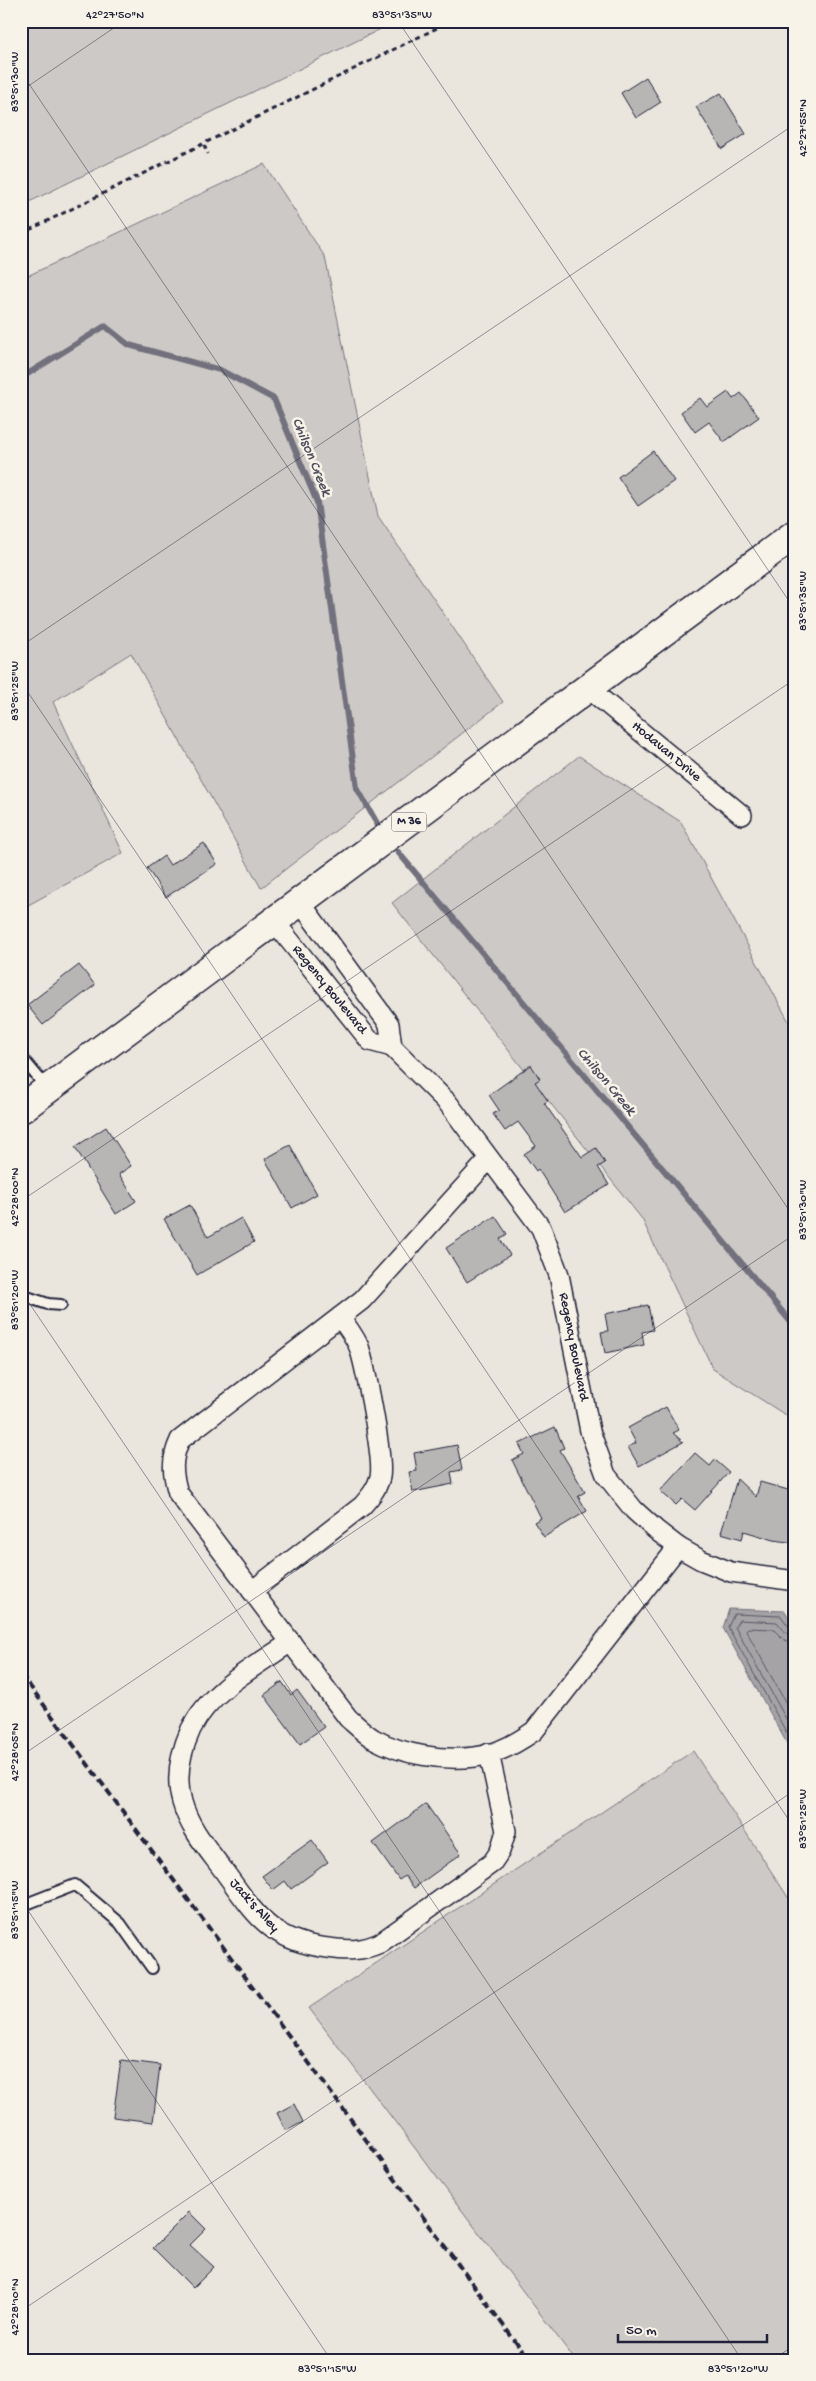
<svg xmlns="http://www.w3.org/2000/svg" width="816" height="2381" font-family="'Gochi Hand',sans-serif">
<rect width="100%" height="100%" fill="#eae6de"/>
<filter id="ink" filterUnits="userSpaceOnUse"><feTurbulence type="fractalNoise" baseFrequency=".02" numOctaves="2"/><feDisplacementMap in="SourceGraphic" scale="10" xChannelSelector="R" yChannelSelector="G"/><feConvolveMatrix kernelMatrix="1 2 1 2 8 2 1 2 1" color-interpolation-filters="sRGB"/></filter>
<g filter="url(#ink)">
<g fill="#cdc9c6" stroke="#787680">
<polygon points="21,21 397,21 21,206"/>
<polygon points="264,164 325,257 378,516 503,702 261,888 131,653 53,702 123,853 21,909 21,279"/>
<polygon points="579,756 681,822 795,1033 795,1421 713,1369 642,1219 392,903"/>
<polygon points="693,1751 795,1908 795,2360 575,2360 309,2008"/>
</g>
<polygon fill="#a6a3a6" stroke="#716f7b" points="729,1609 785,1611 795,1628 795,1758 723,1628"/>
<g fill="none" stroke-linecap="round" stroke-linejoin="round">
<g stroke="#575666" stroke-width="1">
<polyline points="795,1629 789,1627 781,1616 734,1614 728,1627 795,1748"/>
<polyline points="795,1635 786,1633 777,1622 739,1620 735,1627 795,1735"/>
<polyline points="795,1643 784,1640 773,1629 748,1628 746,1630 795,1720"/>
</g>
<g stroke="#716f7b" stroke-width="6">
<polyline points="21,378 105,326 129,345 220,370 274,399 317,502 357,788 382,832"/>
<polyline points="398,852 795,1327"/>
</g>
</g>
<g fill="#b8b6b5" stroke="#22223b">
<polygon points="646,77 661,102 636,118 621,93"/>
<polygon points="721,93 746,134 722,149 696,107"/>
<polygon points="728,392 733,399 741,393 759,417 724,442 709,422 695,432 681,412 700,398 707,407"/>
<polygon points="653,451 674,481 638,506 618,477"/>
<polygon points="204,843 217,864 166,897 147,868 164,856 170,865"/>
<polygon points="79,965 95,985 43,1025 27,1005"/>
<polygon points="531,1065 540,1079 535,1082 548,1101 544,1103 582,1157 596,1148 605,1163 598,1167 609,1185 565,1212 538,1169 536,1171 524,1154 536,1146 518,1122 505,1131 493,1114 499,1110 489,1095"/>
<polygon points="106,1127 131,1166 119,1174 136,1201 116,1214 75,1147"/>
<polygon points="290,1145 317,1194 292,1208 265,1159"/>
<polygon points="190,1205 208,1237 241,1218 254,1242 197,1275 164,1219"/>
<polygon points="495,1216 507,1234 500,1239 510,1255 467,1282 446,1248"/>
<polygon points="648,1305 653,1330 642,1332 644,1345 605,1353 601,1332 608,1331 605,1314"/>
<polygon points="666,1407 679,1430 673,1433 683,1442 639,1466 628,1447 636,1443 628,1428"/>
<polygon points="555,1427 564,1448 560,1450 585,1492 578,1496 587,1511 544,1537 534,1522 541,1518 512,1460 524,1454 519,1444"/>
<polygon points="457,1445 462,1470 451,1472 453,1484 413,1492 409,1472 417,1471 414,1453"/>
<polygon points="695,1453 710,1466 715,1460 729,1472 695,1510 682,1499 676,1505 660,1491"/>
<polygon points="737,1479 756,1497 760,1482 795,1492 795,1543 774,1540 744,1531 742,1539 721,1533"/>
<polygon points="282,1682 291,1695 297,1690 324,1727 300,1744 264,1695"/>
<polygon points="426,1804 461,1854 414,1888 405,1876 399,1880 373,1843"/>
<polygon points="312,1840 328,1862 291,1889 285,1881 273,1890 262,1876"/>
<polygon points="121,2060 160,2065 153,2122 113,2117"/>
<polygon points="294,2104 303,2122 286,2131 277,2113"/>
<polygon points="189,2212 206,2229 190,2245 214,2267 193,2288 153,2248"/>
</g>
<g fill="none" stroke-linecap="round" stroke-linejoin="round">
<g stroke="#22223b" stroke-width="14">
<g id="lane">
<polyline points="21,1057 47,1088"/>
<polyline points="21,1295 48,1304 61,1305"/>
<polyline points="21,1906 75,1885 120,1923 152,1968"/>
</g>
</g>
<g stroke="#22223b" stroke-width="22">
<g id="street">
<polyline points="589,689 742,815"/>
<polyline points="274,921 370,1041 392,1047 389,1024 300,902"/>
<polyline points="392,1047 448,1103 541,1228 559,1275 590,1431 606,1475 634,1510 656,1530 678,1547 701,1560 731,1572 795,1581"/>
<path d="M489,1159L362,1300L180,1440C171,1459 172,1473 178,1493L348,1718C356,1725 365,1734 374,1739C403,1755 443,1761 475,1757C495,1755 517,1743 534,1731L678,1547"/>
<path d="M252,1591L362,1506C370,1497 377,1489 380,1477C384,1459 366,1371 360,1350C357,1339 347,1327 340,1317"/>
<path d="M291,1642C257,1665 210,1690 191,1729C181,1751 175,1778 182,1802C189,1827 206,1847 221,1867C255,1913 268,1941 328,1948C348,1951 362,1951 380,1943L492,1863L500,1851L506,1831L489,1753"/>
</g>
</g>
<g stroke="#22223b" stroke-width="31">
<polyline id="primary" points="21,1109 795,534"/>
</g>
<g stroke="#22223b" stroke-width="3" stroke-dasharray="5 4" stroke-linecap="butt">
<polyline points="204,145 208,154"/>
<polyline points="21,234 451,21"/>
</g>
<use href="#lane" stroke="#f7f3e8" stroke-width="10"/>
<use href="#street" stroke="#f7f3e8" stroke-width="19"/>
<use href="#primary" stroke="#f7f3e8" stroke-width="28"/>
<polyline stroke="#22223b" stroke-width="4" stroke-dasharray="8 4" stroke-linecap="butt" points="21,1674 529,2360"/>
</g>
</g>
<path fill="none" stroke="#22223b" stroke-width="1" stroke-opacity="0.45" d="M398,21L795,610M21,72L795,1219M21,91L124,21M21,646L795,124M21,682L795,1829M21,1201L795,679M21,1291L742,2360M21,1756L795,1234M21,1900L331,2360M21,2311L795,1790M772,2360L795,2345"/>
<g text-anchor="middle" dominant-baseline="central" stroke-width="5" stroke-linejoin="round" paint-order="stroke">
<rect fill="#f7f3e8" stroke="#62616f" stroke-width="1" x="391.5" y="812.5" width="35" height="19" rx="4"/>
<g font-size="12" font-weight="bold" fill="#22223b">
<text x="409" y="822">M 36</text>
</g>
<g font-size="14" fill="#22223b" stroke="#f7f3e8">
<text transform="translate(666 752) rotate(40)">Hodavan Drive</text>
<text transform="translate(329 990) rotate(51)">Regency Boulevard</text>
<text transform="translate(573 1347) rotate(79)">Regency Boulevard</text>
<text transform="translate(254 1906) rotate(48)">Jack's Alley</text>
</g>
<g font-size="15" font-style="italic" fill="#504f60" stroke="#f7f3e8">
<text transform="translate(311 457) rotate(68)">Chilson Creek</text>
<text transform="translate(606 1082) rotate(50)">Chilson Creek</text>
</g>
</g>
<rect width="816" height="2381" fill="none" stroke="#f7f3e8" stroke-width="55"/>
<path d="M618 2334v8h149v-8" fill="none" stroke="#22223b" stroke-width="2.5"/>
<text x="626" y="2334" font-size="15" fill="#22223b" stroke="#f7f3e8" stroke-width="4" paint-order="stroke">50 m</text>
<rect x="28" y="28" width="760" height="2326" fill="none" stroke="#22223b" stroke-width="2"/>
<g font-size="12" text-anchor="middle" fill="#22223b">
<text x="115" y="18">42°27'50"N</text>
<text x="402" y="18">83°51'35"W</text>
<text transform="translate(14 82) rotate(-90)" y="4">83°51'30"W</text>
<text transform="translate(802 128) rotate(-90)" y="4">42°27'55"N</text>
<text transform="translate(802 601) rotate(-90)" y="4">83°51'35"W</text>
<text transform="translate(14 691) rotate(-90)" y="4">83°51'25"W</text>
<text transform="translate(14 1197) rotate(-90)" y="4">42°28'00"N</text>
<text transform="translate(802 1210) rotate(-90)" y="4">83°51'30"W</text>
<text transform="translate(14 1300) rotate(-90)" y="4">83°51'20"W</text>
<text transform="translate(14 1752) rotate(-90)" y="4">42°28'05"N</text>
<text transform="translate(802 1819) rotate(-90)" y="4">83°51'25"W</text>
<text transform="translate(14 1910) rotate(-90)" y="4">83°51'15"W</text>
<text transform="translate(14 2307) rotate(-90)" y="4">42°28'10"N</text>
<text x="327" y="2372">83°51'15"W</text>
<text x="738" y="2372">83°51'20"W</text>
</g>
</svg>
